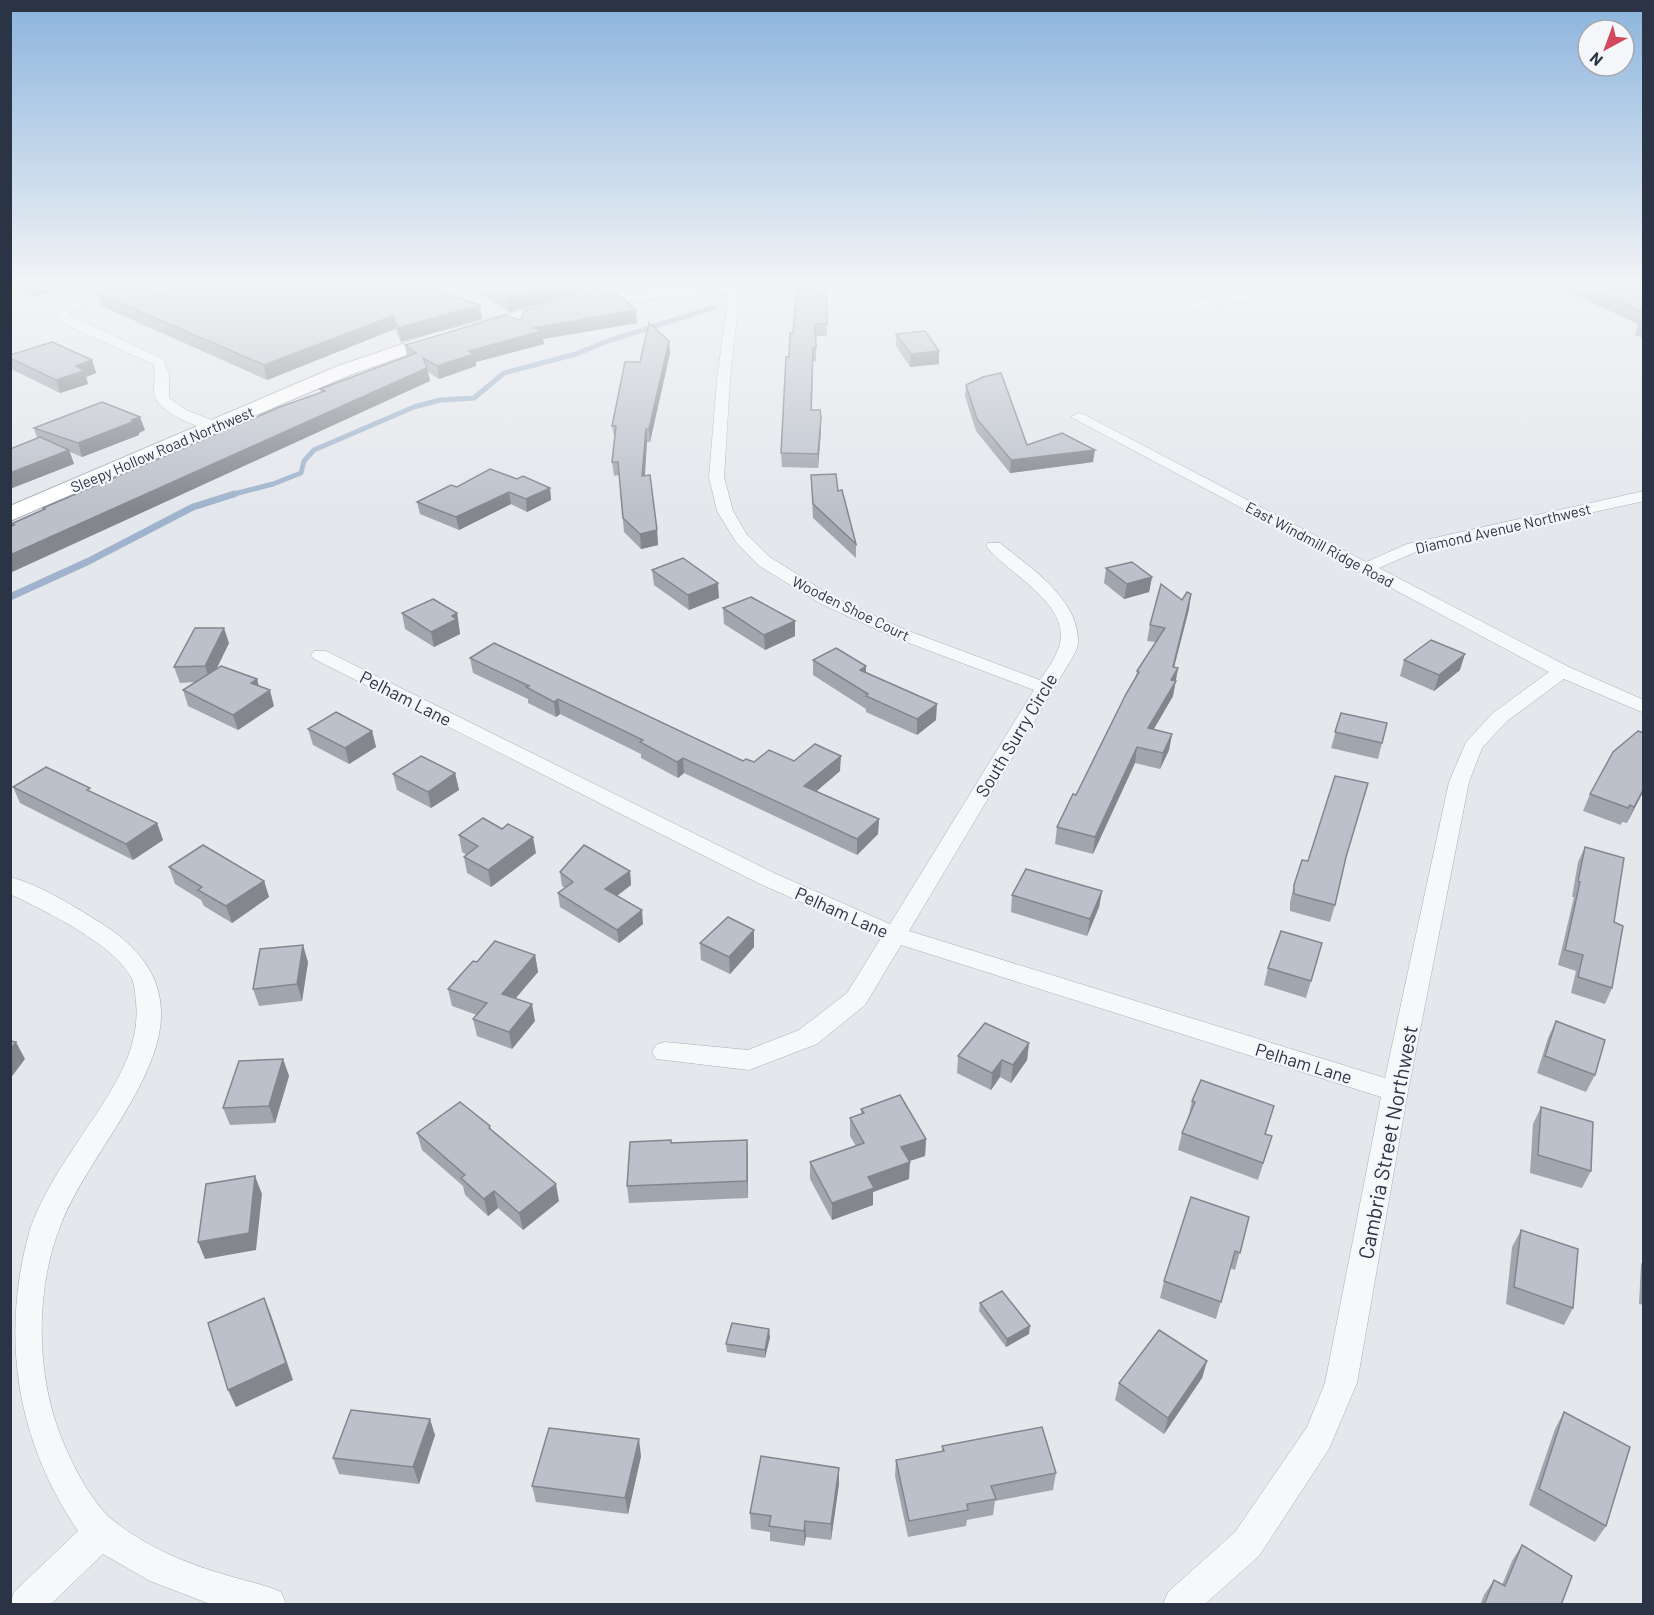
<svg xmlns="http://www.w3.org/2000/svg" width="1654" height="1615" font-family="Barlow,sans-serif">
<rect width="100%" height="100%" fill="#e4e7ec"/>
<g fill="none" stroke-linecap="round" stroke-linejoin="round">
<polyline stroke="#9fb4cc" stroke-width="5" points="230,495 273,484 301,473 304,461 314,450 414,407 440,400 474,398 504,373 576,354 608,341 715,307"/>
<polyline stroke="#9fb4cc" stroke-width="7" points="10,597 89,561 193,507 234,494"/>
<g stroke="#a9aeb7" stroke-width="1">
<g id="street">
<path d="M101,283H113C101,299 81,300 69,315L163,359L169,374V398L188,411L220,423L222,426L220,429C205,433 161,413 155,397C152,386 157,376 153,364L64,324L56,315C68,298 88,298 101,283Z"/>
<path d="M283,283L330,287L360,283H378C362,297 299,298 283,283Z"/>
<path d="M730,283H735L740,286L730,380L724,477L733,511L747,535L770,557L833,597L906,630L1040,680C1047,670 1055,659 1059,647C1073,604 1006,573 986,546L988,543H1000C1029,567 1079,598 1078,642C1078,649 1073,656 1069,663L909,931L1385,1078L1449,782L1466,742L1493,713L1549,672L1071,417L1078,413L1083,414L1366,562L1407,544L1644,491V501L1418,551L1379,568L1569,667L1644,700V713L1564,679L1507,721L1482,748L1469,782L1408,1091L1357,1383L1329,1449L1259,1556L1205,1604H1163L1168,1592L1235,1532L1307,1427L1325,1383L1381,1097L901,945L865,1005L817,1044L749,1070L656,1059L652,1052L656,1045L665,1042L748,1050L799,1030L847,993L881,938L758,883L314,659L311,655L314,651H326L774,873L890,924L1034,690L893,637L821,604L758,565L736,542L717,511L709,477L717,380Z"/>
<polygon points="1316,283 1344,283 1338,287 1195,308 1189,304 1195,300"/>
<path d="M10,877C41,885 77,908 104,925C239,1013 97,1128 60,1227C37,1285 36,1360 55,1420C65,1451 89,1502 115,1522C147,1547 187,1564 226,1575C245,1581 264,1584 281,1592L286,1604H210L150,1581L103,1554L51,1604H10L14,1592L78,1531C16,1440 0,1336 30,1229C40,1201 56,1174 73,1149C101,1105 142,1057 136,1002C135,995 135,986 132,979C115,944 45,911 10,894Z"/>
</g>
</g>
<g stroke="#a9aeb7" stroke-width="2">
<polygon id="secondary" points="738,283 812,283 810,287 804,288 610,302 567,309 444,342 352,374 10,521 10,506 338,366 432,334 566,299 610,292"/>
</g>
<use href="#street" fill="#f7f8fa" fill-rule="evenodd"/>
<use href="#secondary" fill="#fff" fill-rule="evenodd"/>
</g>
<g fill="#a1a5ae">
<polygon points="10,283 63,283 64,288 33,297 10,288"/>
<polygon points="190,283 287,283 287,284 311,287 340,285 350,283 330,285 299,283 413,283 482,319 401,342 395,329 267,380 101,306 97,293 158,295 189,286"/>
<polygon points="461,283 605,283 602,283 603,291 565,297 509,312"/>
<polygon points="1549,283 1644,283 1644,338 1635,335 1638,324"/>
<polygon points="826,292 827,336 816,336 816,361 813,361 812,410 821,431 818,468 782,467 781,453 789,357 793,333"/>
<polygon points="520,320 637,323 543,339 544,344 476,362 476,366 439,379 428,372 430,381 12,526 11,524 44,510 43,508 321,392 320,389 407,357 405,345"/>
<polygon points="896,334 939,364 910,367 896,346"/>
<polygon points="669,341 670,353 650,442 647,442 644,476 657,530 658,545 641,549 624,532 619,475 614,476 612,462 615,440 612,426 640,362"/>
<polygon points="10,355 92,360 96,373 86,377 88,384 60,393 11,369"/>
<polygon points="966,385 1027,445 1093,462 1010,473 976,431 965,396"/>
<polygon points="34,428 145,430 139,433 139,435 82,457 70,452 74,464 37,438"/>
<polygon points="811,475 838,491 856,544 856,558 813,518"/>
<polygon points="517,479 550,488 551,500 527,512 511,504 459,530 420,514 417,502 457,487"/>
<polygon points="1106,568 1152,577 1149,592 1124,599 1104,583"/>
<polygon points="652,570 719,598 689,610 654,585"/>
<polygon points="1191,594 1189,609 1174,667 1178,668 1173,696 1154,729 1172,734 1169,750 1160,769 1135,763 1093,854 1055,844 1057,827 1076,795 1136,676 1137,671 1156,642 1147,641 1150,625"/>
<polygon points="723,608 795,636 765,650 724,624"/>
<polygon points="402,613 457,613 460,634 434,647 405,629"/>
<polygon points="229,643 217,668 257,679 259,686 274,706 238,730 188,706 183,690 195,682 180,683 174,667"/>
<polygon points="470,658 743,761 754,762 794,761 840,771 816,791 879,819 878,834 857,855 684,773 678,778 641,758 641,754 560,714 556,717 528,703 528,699 473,673"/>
<polygon points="813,660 866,666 866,673 936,720 917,735 866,712 866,709 813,675"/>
<polygon points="1404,660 1460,670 1434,691 1400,676"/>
<polygon points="1341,713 1382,743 1378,759 1331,748"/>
<polygon points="308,729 372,731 376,747 349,764 313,745"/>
<polygon points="1644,733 1644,790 1627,823 1622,822 1621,825 1583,811 1590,794"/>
<polygon points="455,773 459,790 431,808 397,790 393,774"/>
<polygon points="13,787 157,823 163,840 133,860 20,803"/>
<polygon points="459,835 536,853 491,887 467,873 464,857 467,855 462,852"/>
<polygon points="1585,847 1614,922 1612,988 1605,1004 1571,993 1576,971 1558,965 1574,897 1572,897 1578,862"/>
<polygon points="1345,860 1335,905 1330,922 1290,911 1290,902 1294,885 1308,861"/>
<polygon points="169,867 264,881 269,897 232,923 204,906 201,900 175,884"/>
<polygon points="630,871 631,885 617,896 643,924 619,943 560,907 558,893 565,888 562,886 560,872"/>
<polygon points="1102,891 1099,907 1087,936 1011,912 1012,895"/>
<polygon points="700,943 754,947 730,974 701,960"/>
<polygon points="1322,943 1306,998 1264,985 1268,968"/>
<polygon points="535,955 538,972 515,998 535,1021 512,1049 477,1036 473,1019 477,1015 452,1006 448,989 477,962"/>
<polygon points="308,962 302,1001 259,1006 253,989"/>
<polygon points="1556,1021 1595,1075 1586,1092 1537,1073 1548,1038"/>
<polygon points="1029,1043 1027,1060 1011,1083 1000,1077 991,1090 957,1073 958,1056"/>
<polygon points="283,1059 289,1076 275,1123 230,1125 223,1108"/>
<polygon points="1192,1101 1274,1106 1265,1134 1272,1136 1258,1180 1178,1150 1182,1133 1188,1118"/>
<polygon points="1541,1107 1591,1171 1582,1188 1530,1173 1533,1124"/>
<polygon points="861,1109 926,1139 925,1156 909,1161 909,1179 873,1192 873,1205 832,1220 810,1179 810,1162 856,1146 850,1136 850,1118 861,1114"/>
<polygon points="490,1126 491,1130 559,1201 523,1230 498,1208 488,1216 465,1195 463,1186 422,1150 417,1133"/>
<polygon points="671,1143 748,1157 748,1198 629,1203 627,1186"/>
<polygon points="1249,1217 1235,1270 1230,1268 1216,1319 1160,1298 1164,1281"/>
<polygon points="1521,1230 1573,1308 1564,1325 1506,1304 1512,1247"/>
<polygon points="1644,1259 1644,1305 1639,1304 1641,1264"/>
<polygon points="980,1303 1029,1334 1006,1347 979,1311"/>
<polygon points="770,1337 765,1358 727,1352 726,1344"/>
<polygon points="1207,1361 1202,1378 1164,1434 1115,1400 1119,1383"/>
<polygon points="1564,1412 1606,1526 1595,1542 1529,1505 1555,1429"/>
<polygon points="435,1435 419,1484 339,1474 333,1458"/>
<polygon points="942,1446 1056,1473 1053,1490 995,1501 993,1515 967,1520 966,1526 908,1537 895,1476 896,1460 942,1451"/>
<polygon points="641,1456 628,1514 536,1502 532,1486"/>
<polygon points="839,1468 839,1484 831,1540 806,1537 804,1546 770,1541 770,1532 751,1529 750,1513"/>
<polygon points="1522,1545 1561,1605 1480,1605 1484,1595 1494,1580 1502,1585 1512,1561"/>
</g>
<g fill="#83868d">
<polygon points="43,283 63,283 64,288 33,297 29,287"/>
<polygon points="329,283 352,283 330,285"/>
<polygon points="560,283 605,283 602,283 603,291 565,297 509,312 507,296"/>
<polygon points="1116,283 1190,283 1115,290"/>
<polygon points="480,305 482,319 401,342 398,328"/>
<polygon points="636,310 637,323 543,339 544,344 476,362 476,366 439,379 437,366 469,351 534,328"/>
<polygon points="393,316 395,329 267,380 264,365"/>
<polygon points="669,341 670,353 650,442 649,429"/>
<polygon points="939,351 939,364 910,367 911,354"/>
<polygon points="92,360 96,373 86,377 88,384 60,393 56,380 76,366"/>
<polygon points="427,368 430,381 10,573 10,555"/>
<polygon points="140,417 145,430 139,433 139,435 82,457 78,443"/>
<polygon points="821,418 821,431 818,468 818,454"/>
<polygon points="646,429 647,442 644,490 642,476"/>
<polygon points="69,450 74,464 10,489 10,473"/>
<polygon points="1095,450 1093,462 1010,473 1011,460"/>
<polygon points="550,488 551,500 527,512 526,499"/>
<polygon points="509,492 511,504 459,530 456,517"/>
<polygon points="657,530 658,545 641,549 640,534"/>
<polygon points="1152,577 1149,592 1124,599 1127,584"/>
<polygon points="718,583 719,598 689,610 688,595"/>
<polygon points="1191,594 1189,609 1171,679 1178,668 1173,696 1145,744 1148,728 1173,667"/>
<polygon points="457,613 460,634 434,647 431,632 452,616"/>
<polygon points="795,621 795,636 765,650 764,635"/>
<polygon points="224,628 229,643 210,682 205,666"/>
<polygon points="1465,654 1460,670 1434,691 1439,675"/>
<polygon points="866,666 866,682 860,670"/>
<polygon points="257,679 261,695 251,683"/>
<polygon points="270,690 274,706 238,730 233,715"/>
<polygon points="558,699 560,714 556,717 554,702"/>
<polygon points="937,704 936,720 917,735 917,719"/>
<polygon points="372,731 376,747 349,764 345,748"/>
<polygon points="1172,734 1169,750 1160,769 1163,753"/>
<polygon points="1137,747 1135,763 1093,854 1095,837"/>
<polygon points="841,756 840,771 804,802 804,786"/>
<polygon points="683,758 684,773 678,778 677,762"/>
<polygon points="455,773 459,790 431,808 428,792"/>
<polygon points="1644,788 1644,790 1627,823 1634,807"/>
<polygon points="879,819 878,834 857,855 857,839"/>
<polygon points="157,823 163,840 133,860 126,844"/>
<polygon points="533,837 536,853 491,887 488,870"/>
<polygon points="630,871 631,885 607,903 605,889"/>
<polygon points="264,881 269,897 232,923 226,906"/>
<polygon points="1102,891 1099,907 1087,936 1090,919"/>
<polygon points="642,910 643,924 619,943 617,930"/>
<polygon points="754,930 754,947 730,974 729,957"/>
<polygon points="303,945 308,962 302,1001 297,984"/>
<polygon points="535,955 538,972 505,1011 502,994"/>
<polygon points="532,1004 535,1021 512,1049 509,1032"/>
<polygon points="16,1042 25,1059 10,1079 10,1050"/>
<polygon points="1029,1043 1027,1060 1011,1083 1013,1065"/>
<polygon points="283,1059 289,1076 275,1123 269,1106"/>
<polygon points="1002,1060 1000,1077 991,1090 992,1073"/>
<polygon points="926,1139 925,1156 900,1164 901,1147"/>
<polygon points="747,1140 748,1157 748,1198 747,1181"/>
<polygon points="910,1162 909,1179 873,1192 873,1205 832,1220 832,1203 868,1177"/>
<polygon points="255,1176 262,1194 256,1250 205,1259 198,1242"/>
<polygon points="556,1184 559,1201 523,1230 519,1213"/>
<polygon points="494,1191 498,1208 488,1216 484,1199"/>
<polygon points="264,1298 271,1315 293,1380 236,1407 228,1390"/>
<polygon points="1030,1326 1029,1334 1006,1347 1007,1339"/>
<polygon points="769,1329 770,1337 765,1358 765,1350"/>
<polygon points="1207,1361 1202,1378 1164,1434 1168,1418"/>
<polygon points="430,1419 435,1435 419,1484 413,1467"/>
<polygon points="639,1439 641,1456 628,1514 625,1498"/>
<polygon points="839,1468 839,1484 831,1540 831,1524"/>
<polygon points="805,1521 806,1537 804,1546 804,1531"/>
</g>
<g fill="#bbc0ca" stroke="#83868d" stroke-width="1.5">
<polygon points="20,283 43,283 29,287"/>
<polygon points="129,283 158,295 189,286 190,283 279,283 311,287 340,285 351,283 413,283 480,305 398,328 393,316 264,365 97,293"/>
<polygon points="484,283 560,283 507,296"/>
<polygon points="1578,283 1644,283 1644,313"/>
<polygon points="797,290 826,292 827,324 815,324 816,348 813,348 811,410 820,410 821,418 818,454 781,453 786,357 789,357 790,333 793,333"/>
<polygon points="609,292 616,292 636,310 534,328 542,331 469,351 474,354 437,366 423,358 427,368 10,555 10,527 14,525 11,524 45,509 43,508 280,407 325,391 320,389 416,353 405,345 506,315 520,320 525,310 566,299"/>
<polygon points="649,323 669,341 649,429 646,429 642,476 650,475 657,530 640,534 623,518 618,462 612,462 616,426 612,426 625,362 640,362"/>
<polygon points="925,331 939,351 911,354 896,334"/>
<polygon points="52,342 92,360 76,366 84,371 56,380 10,358 10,355"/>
<polygon points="1001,373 1027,445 1062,433 1095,450 1011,460 977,419 966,385 983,377"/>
<polygon points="102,402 140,417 132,420 135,421 78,443 34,428"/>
<polygon points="40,437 69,450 10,473 10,449"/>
<polygon points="490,469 517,479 523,476 550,488 526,499 509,492 456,517 417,502 451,485 457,487"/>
<polygon points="836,474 838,491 842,490 856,544 813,504 811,475"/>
<polygon points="683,558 718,583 688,595 652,570"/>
<polygon points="1132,562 1152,577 1127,584 1106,568"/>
<polygon points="1161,584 1182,600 1187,592 1191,594 1173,667 1178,668 1171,680 1176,681 1148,728 1172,734 1163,753 1137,747 1095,837 1057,827 1073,794 1076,795 1126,694 1139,672 1137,671 1165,628 1150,625"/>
<polygon points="751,597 795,621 764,635 723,608"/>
<polygon points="433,599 457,613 452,616 457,619 431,632 402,613"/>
<polygon points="195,628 224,628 205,666 174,667"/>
<polygon points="1431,640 1465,654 1439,675 1404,660"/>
<polygon points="494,643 743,761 746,759 754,762 769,750 794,761 815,744 841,756 804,786 879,819 857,839 683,758 677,762 640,742 643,740 558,699 554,702 526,687 529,686 470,658"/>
<polygon points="836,648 866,666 860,670 937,704 917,719 866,696 868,694 813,660"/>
<polygon points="221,666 257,679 251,683 270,690 233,715 183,690"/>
<polygon points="336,712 372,731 345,748 308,729"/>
<polygon points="1341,713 1387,723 1382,743 1335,732"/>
<polygon points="1638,731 1644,733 1644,788 1634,807 1630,805 1628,808 1590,794 1613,752"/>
<polygon points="421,756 455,773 428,792 393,774"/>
<polygon points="46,767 90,788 87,790 157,823 126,844 13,787"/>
<polygon points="1335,776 1368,783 1346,857 1335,905 1294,894 1294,885 1302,860 1308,861"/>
<polygon points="483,818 502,829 508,824 533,837 488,870 464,857 478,846 459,835"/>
<polygon points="203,845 264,881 226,906 198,890 202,887 169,867"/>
<polygon points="584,845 630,871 605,889 642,910 617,930 558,893 573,882 560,872"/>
<polygon points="1585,847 1624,858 1614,922 1623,926 1612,988 1578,977 1583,955 1565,950 1580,882 1578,881"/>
<polygon points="1026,869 1102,891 1090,919 1012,895"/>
<polygon points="728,917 754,930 729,957 700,943"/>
<polygon points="1281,931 1322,943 1311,981 1268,968"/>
<polygon points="495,941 535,955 502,994 532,1004 509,1032 473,1019 487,1003 448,989 473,961 477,962"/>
<polygon points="303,945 297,984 253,989 260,949"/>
<polygon points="1556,1021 1605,1040 1595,1075 1545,1056"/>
<polygon points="985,1023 1029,1043 1013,1065 1002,1060 992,1073 958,1056"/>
<polygon points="10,1041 16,1042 10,1050"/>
<polygon points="283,1059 269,1106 223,1108 239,1061"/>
<polygon points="1201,1080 1274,1106 1265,1134 1272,1136 1263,1163 1182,1133 1195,1102 1192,1101"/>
<polygon points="900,1095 926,1139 901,1147 910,1162 868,1177 874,1188 832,1203 810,1162 864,1143 850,1118 864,1113 861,1109"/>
<polygon points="460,1102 490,1126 489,1128 556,1184 519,1213 494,1191 484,1199 461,1178 465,1175 417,1133"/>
<polygon points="1541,1107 1593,1122 1591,1171 1538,1155"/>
<polygon points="671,1140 671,1143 747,1140 747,1181 627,1186 630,1142"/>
<polygon points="255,1176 249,1233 198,1242 206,1184"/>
<polygon points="1191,1197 1249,1217 1240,1253 1235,1251 1221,1302 1164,1281"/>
<polygon points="1521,1230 1578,1249 1573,1308 1514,1287"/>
<polygon points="1002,1291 1030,1326 1007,1339 980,1303"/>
<polygon points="264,1298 286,1363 228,1390 208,1323"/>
<polygon points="732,1323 769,1329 765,1350 726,1344"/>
<polygon points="1159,1330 1207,1361 1168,1418 1119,1383"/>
<polygon points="351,1410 430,1419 413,1467 333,1458"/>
<polygon points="1564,1412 1630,1447 1606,1526 1539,1489"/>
<polygon points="1042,1427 1056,1473 991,1486 996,1499 967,1504 968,1510 909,1521 896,1460 944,1451 942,1446"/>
<polygon points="549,1428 639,1439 625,1498 532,1486"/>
<polygon points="761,1456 839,1468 831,1524 805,1521 804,1531 769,1526 771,1516 750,1513"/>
<polygon points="1522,1545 1572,1576 1561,1605 1484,1605 1494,1580 1505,1586"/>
</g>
<linearGradient id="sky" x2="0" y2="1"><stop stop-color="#8bb4dd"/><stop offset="0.56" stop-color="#f3f4f6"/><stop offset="1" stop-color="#f3f4f6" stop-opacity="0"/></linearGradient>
<rect width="1654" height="509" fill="url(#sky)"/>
<g text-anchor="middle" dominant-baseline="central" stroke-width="4.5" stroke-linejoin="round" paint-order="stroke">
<g font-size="15" fill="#2b3445" stroke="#f4f6f9">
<text transform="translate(162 449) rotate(-23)">Sleepy Hollow Road Northwest</text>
<text transform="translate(1503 528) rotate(-13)">Diamond Avenue Northwest</text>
<text transform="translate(1320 544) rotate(28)">East Windmill Ridge Road</text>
<text transform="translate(851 608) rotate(26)">Wooden Shoe Court</text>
</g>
<g font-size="18" fill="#2b3445" stroke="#f4f6f9">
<text transform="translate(406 698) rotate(27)">Pelham Lane</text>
<text transform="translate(1016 735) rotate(-59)">South Surry Circle</text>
<text transform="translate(842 912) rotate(24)">Pelham Lane</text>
<text transform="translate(1304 1063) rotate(17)">Pelham Lane</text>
</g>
<g font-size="21" fill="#2b3445" stroke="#f4f6f9">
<text transform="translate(1387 1142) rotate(-79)">Cambria Street Northwest</text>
</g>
</g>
<rect width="1654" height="1615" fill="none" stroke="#2b3445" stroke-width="24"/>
<g transform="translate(1606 48) rotate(221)"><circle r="28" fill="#f4f6f9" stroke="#a4a8b1" stroke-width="1.5"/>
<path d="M0-4.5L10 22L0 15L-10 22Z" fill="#d1495b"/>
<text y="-9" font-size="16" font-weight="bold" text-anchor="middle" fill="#2b3445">N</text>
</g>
</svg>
